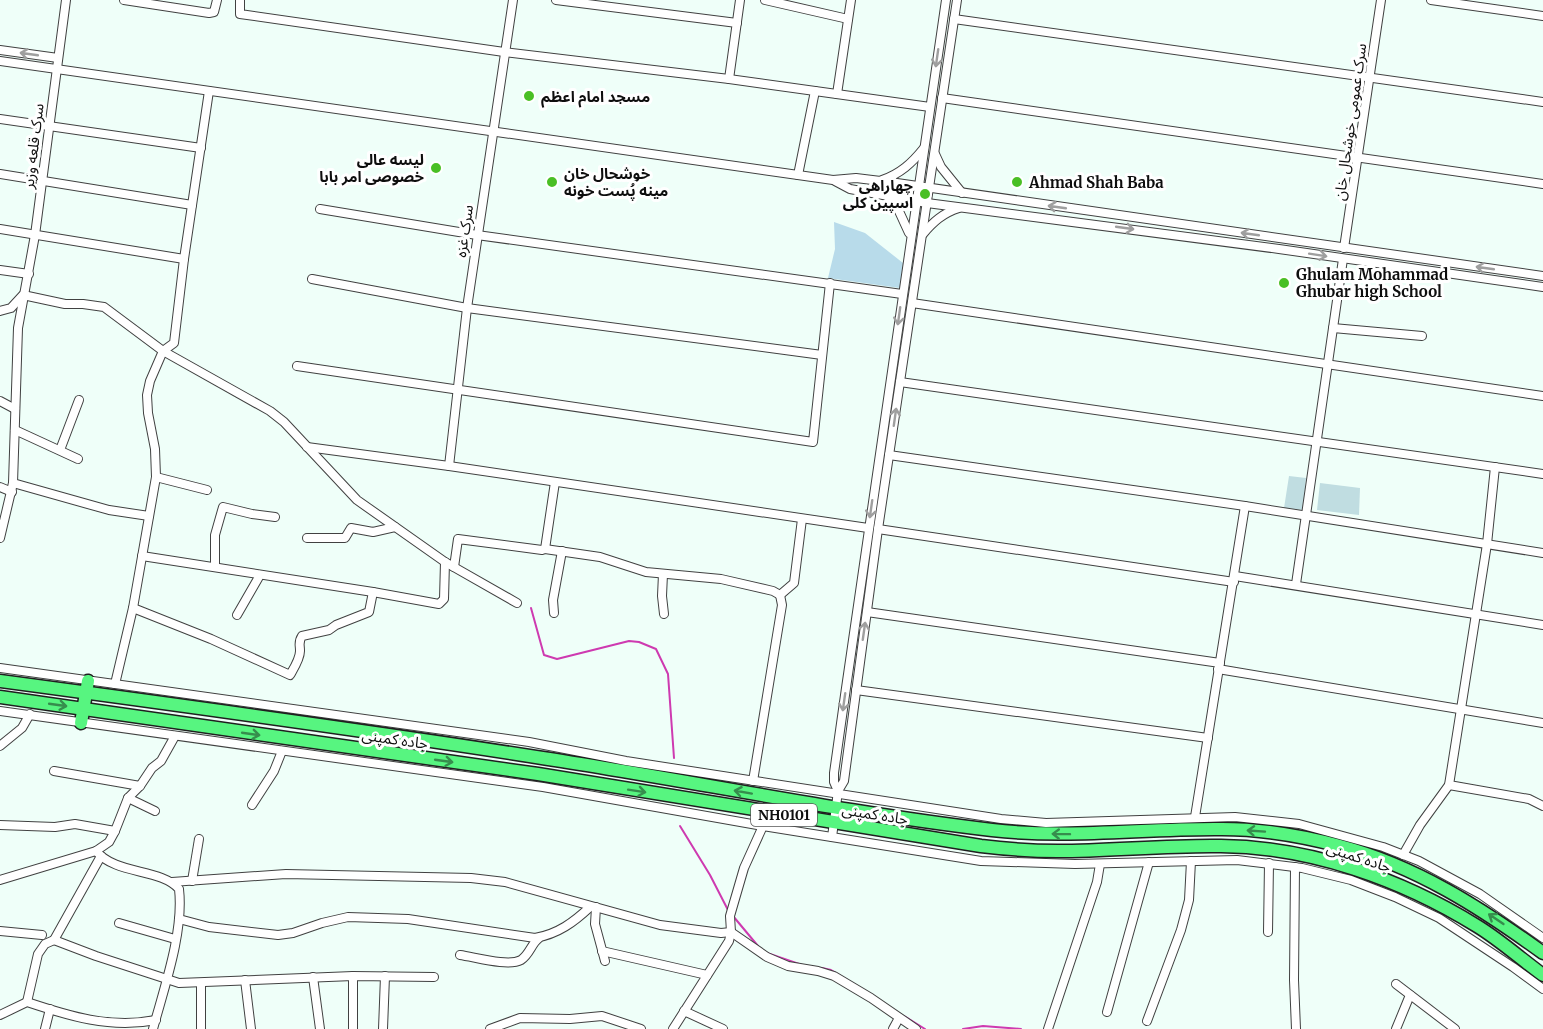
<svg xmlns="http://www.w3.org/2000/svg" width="1543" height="1029" font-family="Merriweather,'Noto Sans Arabic',serif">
<rect width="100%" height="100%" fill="#effff9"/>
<polygon fill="#b8dbea" points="834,222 865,233 903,263 900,288 828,278 835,249"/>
<g fill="#c0dde1">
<polygon points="1289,476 1306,478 1303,510 1284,508"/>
<polygon points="1320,483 1360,488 1359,515 1317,510"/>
</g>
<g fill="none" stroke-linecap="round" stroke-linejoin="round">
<g stroke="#ce3ab0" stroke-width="2">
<polyline points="531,608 544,655 557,659 629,641 639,642 656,649 668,674 674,758"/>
<polyline points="680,826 710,875 729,912"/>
<polyline points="733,916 758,946"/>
<polyline points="767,953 802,965"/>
<polyline points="822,968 831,970 854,984"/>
<polyline points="904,1016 925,1029"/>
<polyline points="963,1029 983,1026 1021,1029"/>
</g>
<g stroke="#414141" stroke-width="10">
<g id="minor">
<polyline points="124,0 209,13 214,12 217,0"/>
<polyline points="240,0 240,14 504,52 729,79 930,107"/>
<polyline points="556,0 737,23"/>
<polyline points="765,0 848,19"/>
<polyline points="1431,0 1543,16"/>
<polyline points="954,19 1543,102"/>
<polyline points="0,50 58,58"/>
<polyline points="0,61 833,180 856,178 897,183 1543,276"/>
<polyline points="729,79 740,0"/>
<polyline points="837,94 851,0"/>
<polyline points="942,98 1543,184"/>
<polyline points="0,119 201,148"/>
<polyline points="935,154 941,167 962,193"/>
<polyline points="0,174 192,205"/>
<polyline points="798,175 815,91"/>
<path d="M882,180C900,174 912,163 924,148"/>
<polyline points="835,181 850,189 927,203 1279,249 1543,287"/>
<polyline points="886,195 898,209 909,233"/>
<polyline points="320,209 477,235 902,294"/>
<polyline points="0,229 184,259"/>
<path d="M923,234C933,222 943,213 959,208"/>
<polyline points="1344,248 1381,0"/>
<polyline points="0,270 29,274"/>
<polyline points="312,279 467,308 822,355"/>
<polyline points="912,303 1543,396"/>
<polyline points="0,311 11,308 23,295 65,304 83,304 104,307 163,351 270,411 284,422 357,500 445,562 517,603"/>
<polyline points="1333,328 1422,336"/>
<polyline points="297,366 813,442 830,283"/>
<polyline points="900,382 1543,474"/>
<polyline points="0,401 15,409"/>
<polyline points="15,430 78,459"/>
<polyline points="307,447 449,466 868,528"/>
<polyline points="60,450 79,400"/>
<polyline points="889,455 1245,506 1543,553"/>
<polyline points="449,466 467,308 513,0"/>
<polyline points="156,477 207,490"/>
<polyline points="13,483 109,510 149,516"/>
<polyline points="0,487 12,492"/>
<polyline points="878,529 1234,582"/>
<polyline points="0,538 13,483 18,328 35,235 66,0"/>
<polyline points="307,538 345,538 351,528 373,532 395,527"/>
<polyline points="545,549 600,557 646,572 721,579 773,591 780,595"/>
<polyline points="142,556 373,592 439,604 444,599 445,562"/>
<polyline points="215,567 215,535 223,507 252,514 275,517"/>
<polyline points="454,567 458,539 542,550 545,549 555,482"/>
<polyline points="663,574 662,596 664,614"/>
<polyline points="1235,576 1543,625"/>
<polyline points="1296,584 1343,259"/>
<polyline points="780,595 794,583 802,519"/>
<path d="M133,608L211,639L290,675C294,668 300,659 300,651C300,644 298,642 302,636L329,630L336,625L369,612L373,592"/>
<polyline points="867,612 1220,663"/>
<polyline points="554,613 553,600 562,551"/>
<polyline points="237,615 260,575"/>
<polyline points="0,668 529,742 626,761 1001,819 1046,823 1235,817 1299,824 1383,847 1419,861 1480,894 1543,938"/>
<polyline points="1218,669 1543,723"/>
<polyline points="115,684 133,608 156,477 155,449 148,413 147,395 150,381 163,351 174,343 184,259 209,91"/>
<polyline points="856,690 1208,738"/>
<polyline points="0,711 543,787 763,826 981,861 1075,864 1237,860 1302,868 1351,880 1395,897 1439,918 1513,967 1543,989"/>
<polyline points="0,746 22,728 30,714"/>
<polyline points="54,771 140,786"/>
<polyline points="753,781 782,605 780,595"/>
<polyline points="1449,785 1529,799 1543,806"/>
<polyline points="838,791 844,781 878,529 957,0"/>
<polyline points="128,798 155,811"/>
<polyline points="252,805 274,771 282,751"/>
<polyline points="1195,817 1245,506"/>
<polyline points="0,825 55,827 75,824 115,831"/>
<polyline points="832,837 838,791 834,782 834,773 846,688 946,0"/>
<path d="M96,851C116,875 160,868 179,889C184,932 164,988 153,1029"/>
<polyline points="1403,855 1420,825 1449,785 1487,544 1495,467"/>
<polyline points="1295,867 1294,980 1296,1029"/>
<polyline points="0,880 96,851 109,842 115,831 128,798 140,786 152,768 161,761 175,736"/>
<polyline points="192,881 199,839"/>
<polyline points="172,882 286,874 471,878 505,882 660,925 721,933 731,932 767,957 788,966 818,971 834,976 871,998 916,1029"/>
<polyline points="596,907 595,924 605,961"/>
<path d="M179,919L209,927L278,935L293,933L322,923L348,917L408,919L535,938C558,934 574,922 590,907"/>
<polyline points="119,923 175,939"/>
<polyline points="0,931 42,935"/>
<polyline points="1268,932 1269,863"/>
<polyline points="54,940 96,956 179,983 353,976 434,977"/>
<polyline points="602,951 707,975"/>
<path d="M460,955C475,957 508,967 521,960C530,954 531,944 539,938"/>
<polyline points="313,977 320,1029"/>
<polyline points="245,980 251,1029"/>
<polyline points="201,983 201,1029"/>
<polyline points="1396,984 1455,1029"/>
<polyline points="27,1002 38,954 45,944 54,940 101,856"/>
<polyline points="684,1011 723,1029"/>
<polyline points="1107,1012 1149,862"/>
<path d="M0,1015L27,1002C69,1016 110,1029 156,1020"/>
<polyline points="1147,1021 1181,930 1189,900 1191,861"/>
<polyline points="45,1029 50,1009"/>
<polyline points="353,1029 353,976"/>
<polyline points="383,1029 385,976"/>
<polyline points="490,1029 520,1018 570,1019 602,1016 641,1029"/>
<polyline points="673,1029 729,941 731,932 730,916 744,868 763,826"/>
<polyline points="893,1029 899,1018"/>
<polyline points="1048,1029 1097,882 1100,864"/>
<polyline points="1396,1029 1410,995"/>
</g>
</g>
<g stroke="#1f1f1f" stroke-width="15">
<g id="highway">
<path d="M0,681C179,705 358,729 536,757C688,780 839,812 992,830C1069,839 1145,828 1222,829C1262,829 1302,836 1340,846C1416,866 1481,908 1543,953"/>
<path d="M0,697L538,774L981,846C1006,849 1032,851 1058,851C1112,851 1166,845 1221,846C1311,847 1401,879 1477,926C1500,940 1521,959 1543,975"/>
<polyline points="81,723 88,681"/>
</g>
</g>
<use href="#minor" stroke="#fff" stroke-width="8"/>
<use href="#highway" stroke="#57f580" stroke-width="12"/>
</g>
<defs><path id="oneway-shaft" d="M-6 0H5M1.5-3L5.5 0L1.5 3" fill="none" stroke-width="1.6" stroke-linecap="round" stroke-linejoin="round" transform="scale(1.5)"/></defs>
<g stroke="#9f9f9f">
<use href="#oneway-shaft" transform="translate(29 54) rotate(-172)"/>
<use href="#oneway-shaft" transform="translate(937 58) rotate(98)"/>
<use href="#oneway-shaft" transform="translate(1057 207) rotate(-172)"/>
<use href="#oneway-shaft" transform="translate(1125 228) rotate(8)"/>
<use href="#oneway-shaft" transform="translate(1250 234) rotate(-172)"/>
<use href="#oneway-shaft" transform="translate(1318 255) rotate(9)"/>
<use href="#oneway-shaft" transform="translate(1485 268) rotate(-172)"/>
<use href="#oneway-shaft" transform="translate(899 316) rotate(98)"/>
<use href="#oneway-shaft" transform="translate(895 417) rotate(-82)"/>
<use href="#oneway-shaft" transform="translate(871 509) rotate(98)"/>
<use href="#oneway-shaft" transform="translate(864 631) rotate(-82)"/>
<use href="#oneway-shaft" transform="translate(844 702) rotate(98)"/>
</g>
<g stroke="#368d4d">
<use href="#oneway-shaft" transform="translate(58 705) rotate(8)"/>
<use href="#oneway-shaft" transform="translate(251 734) rotate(8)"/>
<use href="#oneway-shaft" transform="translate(444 761) rotate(8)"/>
<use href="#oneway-shaft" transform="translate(637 791) rotate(9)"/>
<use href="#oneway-shaft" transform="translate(743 792) rotate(-170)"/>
<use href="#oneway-shaft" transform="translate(1256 831) rotate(-176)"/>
<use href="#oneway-shaft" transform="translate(1061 834) rotate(-179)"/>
<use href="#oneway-shaft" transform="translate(1496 919) rotate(-146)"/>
</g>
<g fill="#4abf25" stroke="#fff" stroke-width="2">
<circle cx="529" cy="96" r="6"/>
<circle cx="436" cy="168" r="6"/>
<circle cx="552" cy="182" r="6"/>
<circle cx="1017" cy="182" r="6"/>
<circle cx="925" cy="194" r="6"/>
<circle cx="1284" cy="283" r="6"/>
</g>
<g text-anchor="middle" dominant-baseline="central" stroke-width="6" stroke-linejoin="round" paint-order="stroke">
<rect fill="#fff" stroke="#565656" stroke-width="1.5" x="751" y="804" width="66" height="22" rx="4.5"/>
<g font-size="14" font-weight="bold" fill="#0e0e0e">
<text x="784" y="815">NH0101</text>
</g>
<g font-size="15" font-weight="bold" fill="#0e0e0e" stroke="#fff" text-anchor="start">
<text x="541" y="96">مسجد امام اعظم</text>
<text x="424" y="159" text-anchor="end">لیسه عالی<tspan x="424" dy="17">خصوصی امر بابا</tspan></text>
<text x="564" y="173">خوشحال خان<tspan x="564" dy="17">مینه پُست خونه</tspan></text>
<text x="1029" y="182">Ahmad Shah Baba</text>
<text x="913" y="185" text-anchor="end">چهاراهی<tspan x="913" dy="17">اسپین کلی</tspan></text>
<text x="1296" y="274">Ghulam Mohammad<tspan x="1296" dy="17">Ghubar high School</tspan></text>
</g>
<g font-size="15" fill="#0e0e0e" stroke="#fff">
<text transform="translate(1350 122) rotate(-82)">سرک عمومی خوشحال خان</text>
<text transform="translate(33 146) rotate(-83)">سرک قلعه وزیر</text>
<text transform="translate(464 231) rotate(-82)">سرک غزه</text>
<text transform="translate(395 739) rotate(8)">جاده کمپنی</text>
<text transform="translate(875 814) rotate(9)">جاده کمپنی</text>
<text transform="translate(1359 857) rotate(18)">جاده کمپنی</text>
</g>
</g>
</svg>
